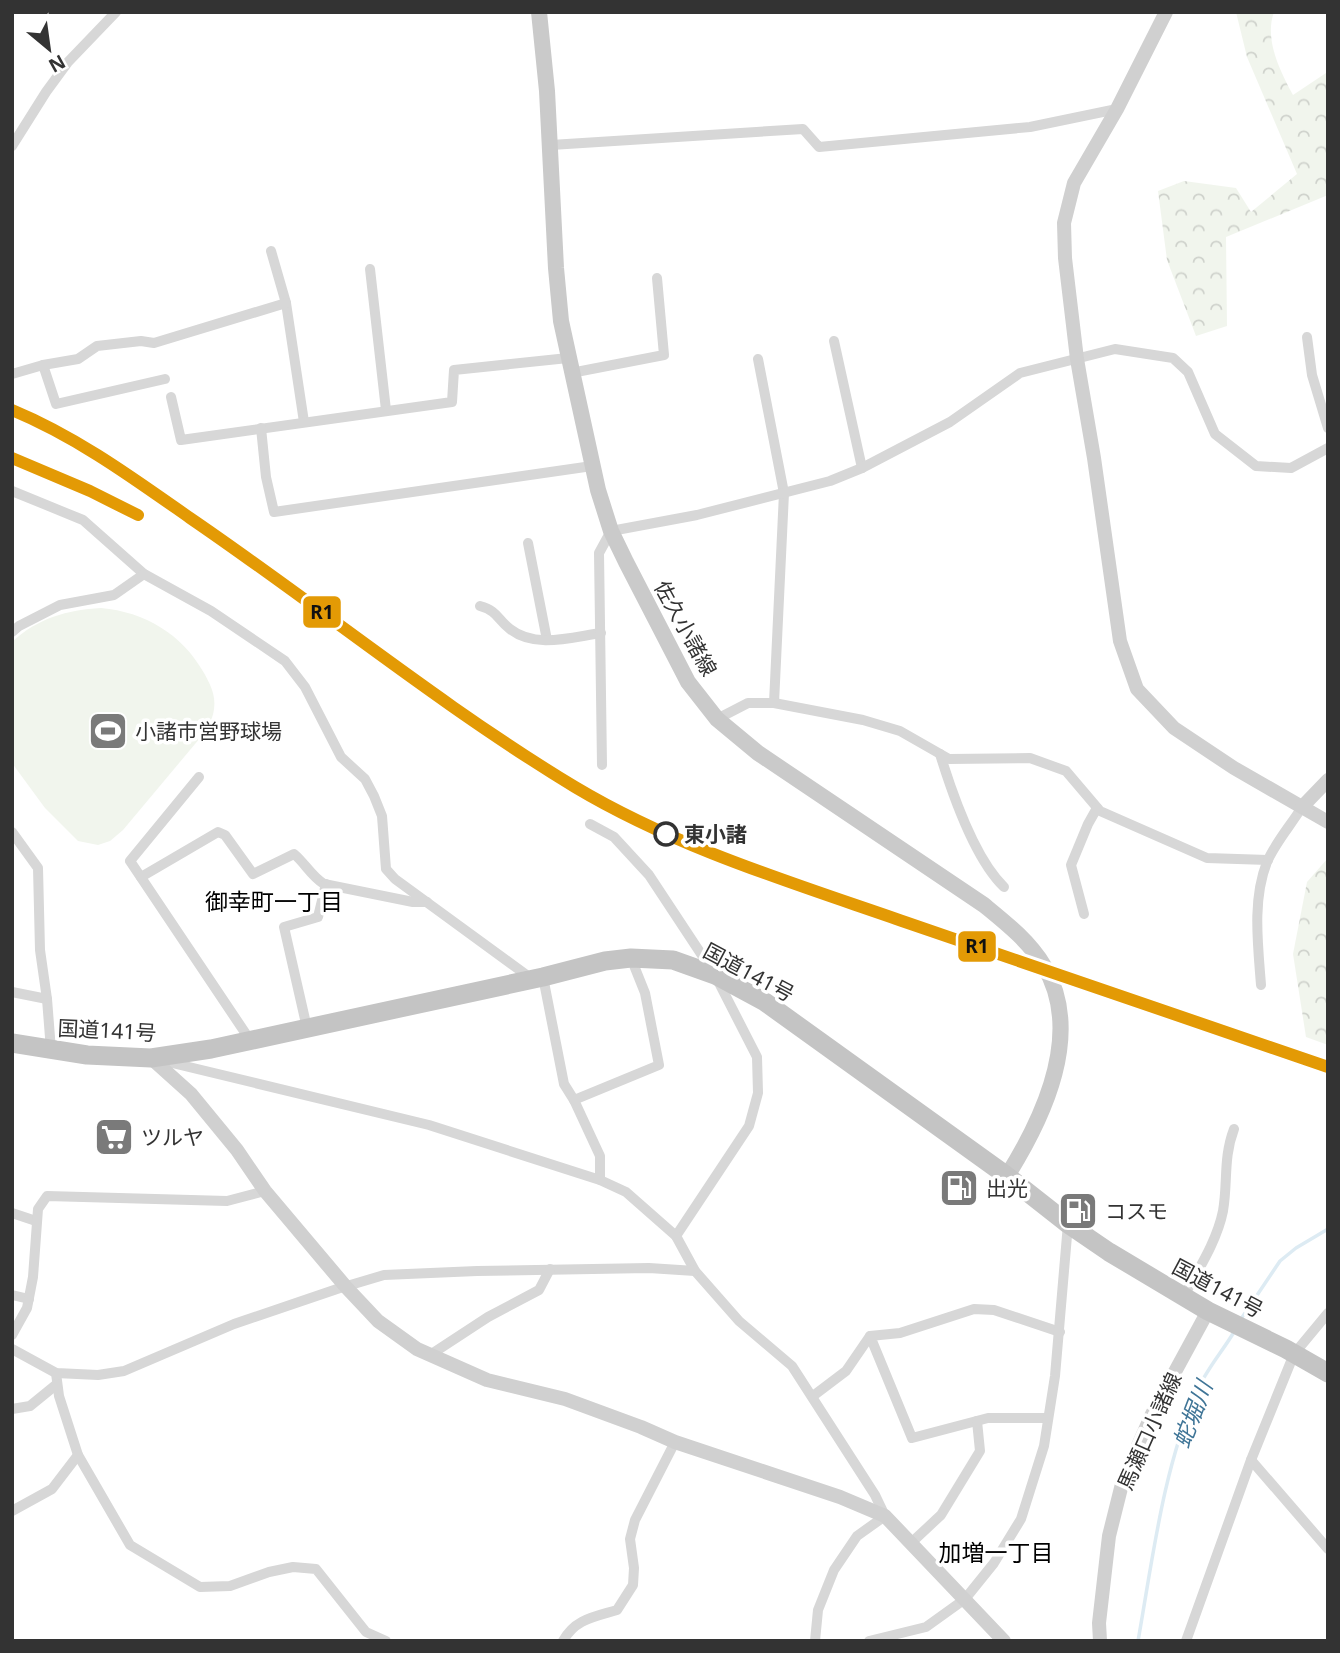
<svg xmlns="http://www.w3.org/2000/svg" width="1340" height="1653" font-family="'Noto Sans','Noto Sans JP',sans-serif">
<defs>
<pattern id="forest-crowns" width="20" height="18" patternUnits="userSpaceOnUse" patternTransform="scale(1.75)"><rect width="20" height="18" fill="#f1f5ed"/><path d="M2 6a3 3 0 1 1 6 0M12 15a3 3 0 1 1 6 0" fill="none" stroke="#cfd2cc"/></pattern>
</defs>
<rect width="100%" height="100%" fill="#fff"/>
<path fill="#f1f5ed" d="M101,608C145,612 182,634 204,673C210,684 216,695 214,709C213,720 206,729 200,738L123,830L110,841L98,845L78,841L45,808L12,763V642C38,618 67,610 101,608Z"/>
<g fill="url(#forest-crowns)">
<path d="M1236,12H1274C1264,39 1280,71 1293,95L1326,73L1328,75V195L1226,237L1227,326L1196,336L1167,260L1158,191L1184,181L1236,188L1251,212L1297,174L1247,57Z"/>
<polygon points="1328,858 1328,1045 1306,1037 1293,954 1307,882"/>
</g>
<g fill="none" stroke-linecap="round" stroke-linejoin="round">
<g stroke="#ddebf3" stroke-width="3.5">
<polyline points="1241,1319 1280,1261 1296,1248 1328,1229"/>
<path d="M1138,1641C1153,1557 1163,1469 1197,1391C1206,1370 1222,1352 1234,1332"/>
</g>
<g stroke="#d7d7d7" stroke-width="10">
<polyline points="551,145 803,129 819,147 1030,127 1117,109"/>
<polyline points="12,146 46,92 68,62 116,12"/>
<polyline points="271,251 286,303 304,422"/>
<polyline points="370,269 386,410"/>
<polyline points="1307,337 1312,375 1328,428"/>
<polyline points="834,341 862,468"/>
<polyline points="758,359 784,493 774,703"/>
<polyline points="43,365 56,404 165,379"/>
<polyline points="571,373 664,355 657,278"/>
<polyline points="12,374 43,365 78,359 97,346 141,341 154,343 286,303"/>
<polyline points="171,397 181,440 452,402 454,370 568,358"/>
<polyline points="261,428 266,477 274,512 592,466"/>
<polyline points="12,491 83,520 144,574 211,611 285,661 305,687 341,757 365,779 374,796 382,816 386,869 395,879 532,979"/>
<polyline points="528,543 547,640"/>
<path d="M480,606C498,611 497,619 510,629C535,649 572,637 601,633"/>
<polyline points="12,632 19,626 60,605 114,595 144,574"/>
<polyline points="717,719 748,703 774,703 863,720 900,731 949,759 1030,758 1066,771 1100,811 1207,858 1268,860"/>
<path d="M940,754C952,793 975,859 1004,887"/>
<polyline points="602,765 599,553 611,531 697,515 830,481 862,468 950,422 1020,373 1115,349 1173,358 1188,372 1215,434 1256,466 1291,468 1328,448"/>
<polyline points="199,777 130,861 250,1040"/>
<polyline points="590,824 614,837 649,875 715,975 757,1057 758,1093 749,1126 676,1236"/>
<polyline points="12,832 38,868 40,950 47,999 51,1050"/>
<path d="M141,877L218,832L225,835L253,874L294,854C305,863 311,876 324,884L413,902H427"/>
<polyline points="1084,914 1071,865 1088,824 1097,808"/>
<polyline points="543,977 564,1084 574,1100 600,1156 600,1180"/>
<path d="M1261,985C1258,945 1252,900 1267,862C1275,843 1291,825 1302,807"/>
<polyline points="12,992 47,999"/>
<polyline points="307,1028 284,927 318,917 326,884"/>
<polyline points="164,1061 429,1125 600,1180 626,1192 676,1236 695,1271 739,1321 792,1366 875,1495 885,1516 857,1536 834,1570 818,1610 815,1641"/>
<polyline points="574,1100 659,1065 645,993 631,958"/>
<polyline points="12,1213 36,1221"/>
<polyline points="12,1295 29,1299"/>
<path d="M1184,1296C1198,1270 1217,1241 1223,1211C1228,1182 1223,1158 1234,1129"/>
<polyline points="12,1335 27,1308 33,1277 38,1209 47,1196 227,1201 265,1191"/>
<polyline points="12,1349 56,1373 98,1375 124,1371 234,1324 337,1289 384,1275 477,1271 649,1268 695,1271"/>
<polyline points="430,1355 488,1317 539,1290 550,1269"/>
<polyline points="56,1373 59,1396 78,1455 130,1545 200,1587 230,1586 269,1572 293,1567 316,1569 366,1632 386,1641"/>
<polyline points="813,1396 846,1371 870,1336"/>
<polyline points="12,1409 30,1406 57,1384"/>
<polyline points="1048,1418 988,1418 912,1438 870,1336 900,1333 974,1309 994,1310 1060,1332"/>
<polyline points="1251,1460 1328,1549"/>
<polyline points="12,1511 52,1489 78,1455"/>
<polyline points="911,1543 941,1515 980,1451 977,1421"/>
<path d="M563,1641C575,1619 594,1617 617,1610L633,1585L634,1568L630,1539L635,1520L675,1442"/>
<polyline points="869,1641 926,1627 965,1599 994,1563 1021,1519 1044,1446 1055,1376 1068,1224"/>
<polyline points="1186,1641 1251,1460 1294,1354 1328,1313"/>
</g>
<g stroke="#d0d0d0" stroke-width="14">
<polyline points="1166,12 1117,109 1074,183 1064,223 1065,258 1077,359 1094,458 1120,641 1137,689 1174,728 1234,768 1328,822"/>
<polyline points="1302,807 1328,780"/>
<polyline points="151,1058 191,1094 237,1150 265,1191 346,1287 378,1321 417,1349 487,1380 565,1399 641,1427 675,1442 840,1497 885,1516 1004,1641"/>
<polyline points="1100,1641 1099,1623 1109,1536 1123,1480 1152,1414 1208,1311"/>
</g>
<path stroke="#cacaca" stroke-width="16" d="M539,12L547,91L556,268L561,321L598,490L611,531L626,562L688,682L717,719L758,753L984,905C1006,923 1029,941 1044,966C1084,1033 1044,1117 1007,1176"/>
<polyline stroke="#c4c4c4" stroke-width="19" points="12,1043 87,1055 151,1058 211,1049 543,977 605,961 631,958 673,960 715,975 765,1002 1007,1176 1068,1224 1109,1252 1208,1311 1286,1349 1328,1373"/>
<g stroke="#fff" stroke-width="18">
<g id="rail-1">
<path d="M12,410C77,437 133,478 190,518C319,606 441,706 575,787C677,848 793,883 905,922C1046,970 1187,1018 1328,1067"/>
<polyline points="12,458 90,491 138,515"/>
</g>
</g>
<use href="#rail-1" stroke="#e39a05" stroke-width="12"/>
</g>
<defs>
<g id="stadium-square" transform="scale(2.0125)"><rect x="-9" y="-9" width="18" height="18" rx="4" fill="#7a7a7a" stroke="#fff"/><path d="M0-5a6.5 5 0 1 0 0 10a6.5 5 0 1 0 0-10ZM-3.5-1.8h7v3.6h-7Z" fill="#fff"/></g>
<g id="supermarket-square" transform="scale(2.0125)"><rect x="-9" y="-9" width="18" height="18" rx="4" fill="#7a7a7a" stroke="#fff"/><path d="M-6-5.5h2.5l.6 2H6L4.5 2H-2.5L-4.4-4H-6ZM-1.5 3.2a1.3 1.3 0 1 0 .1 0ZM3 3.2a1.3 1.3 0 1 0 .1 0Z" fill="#fff"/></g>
<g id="fuel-square" transform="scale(2.0125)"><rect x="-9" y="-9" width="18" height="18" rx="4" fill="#7a7a7a" stroke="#fff"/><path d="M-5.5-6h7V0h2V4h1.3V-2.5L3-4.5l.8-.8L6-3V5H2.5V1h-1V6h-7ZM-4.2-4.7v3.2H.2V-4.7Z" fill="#fff"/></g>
</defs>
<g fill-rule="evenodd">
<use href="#stadium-square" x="108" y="731"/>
<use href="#supermarket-square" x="114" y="1137"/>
<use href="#fuel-square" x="959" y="1188"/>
<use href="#fuel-square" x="1078" y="1211"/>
</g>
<circle fill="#fff" stroke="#333" stroke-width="3.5" cx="666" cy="834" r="11"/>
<g text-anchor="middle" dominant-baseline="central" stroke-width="7" stroke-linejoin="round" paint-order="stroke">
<g font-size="21" fill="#333" stroke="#fff">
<text transform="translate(686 628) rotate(61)">佐久小諸線</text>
<text transform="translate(749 972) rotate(28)">国道141号</text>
<text transform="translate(107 1030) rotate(3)">国道141号</text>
<text transform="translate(1218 1288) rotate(28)">国道141号</text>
<text transform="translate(1149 1431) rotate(-66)">馬瀬口小諸線</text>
</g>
<g font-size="21" fill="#333" stroke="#fff" text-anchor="start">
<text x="135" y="731">小諸市営野球場</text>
<text x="141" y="1137">ツルヤ</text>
<text x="986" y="1188">出光</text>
<text x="1105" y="1211">コスモ</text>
</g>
<g font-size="21" font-weight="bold" fill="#333" stroke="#fff" text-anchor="start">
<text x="684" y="834">東小諸</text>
</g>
<g font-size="23" fill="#000" stroke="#fff">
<text x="274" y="901">御幸町一丁目</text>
<text x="996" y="1552">加増一丁目</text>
</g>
<g font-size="23" font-style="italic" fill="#3f7597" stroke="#fff">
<text transform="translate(1192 1414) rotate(-69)">蛇堀川</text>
</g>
</g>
<g stroke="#fff" stroke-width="2.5">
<rect x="302" y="595" width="40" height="34" rx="7" fill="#e39a05"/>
<rect x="957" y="930" width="40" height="33" rx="7" fill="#e39a05"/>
</g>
<g font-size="19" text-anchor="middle" font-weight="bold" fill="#111">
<text x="322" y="619">R1</text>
<text x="977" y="953">R1</text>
</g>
<rect width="1340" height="1653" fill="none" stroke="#333333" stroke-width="28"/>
<g transform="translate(49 49) rotate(151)" stroke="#ffffff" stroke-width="5" paint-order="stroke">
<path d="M0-5L12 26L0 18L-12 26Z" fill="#333333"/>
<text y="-10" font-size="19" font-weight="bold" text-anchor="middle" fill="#333333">N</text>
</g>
</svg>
